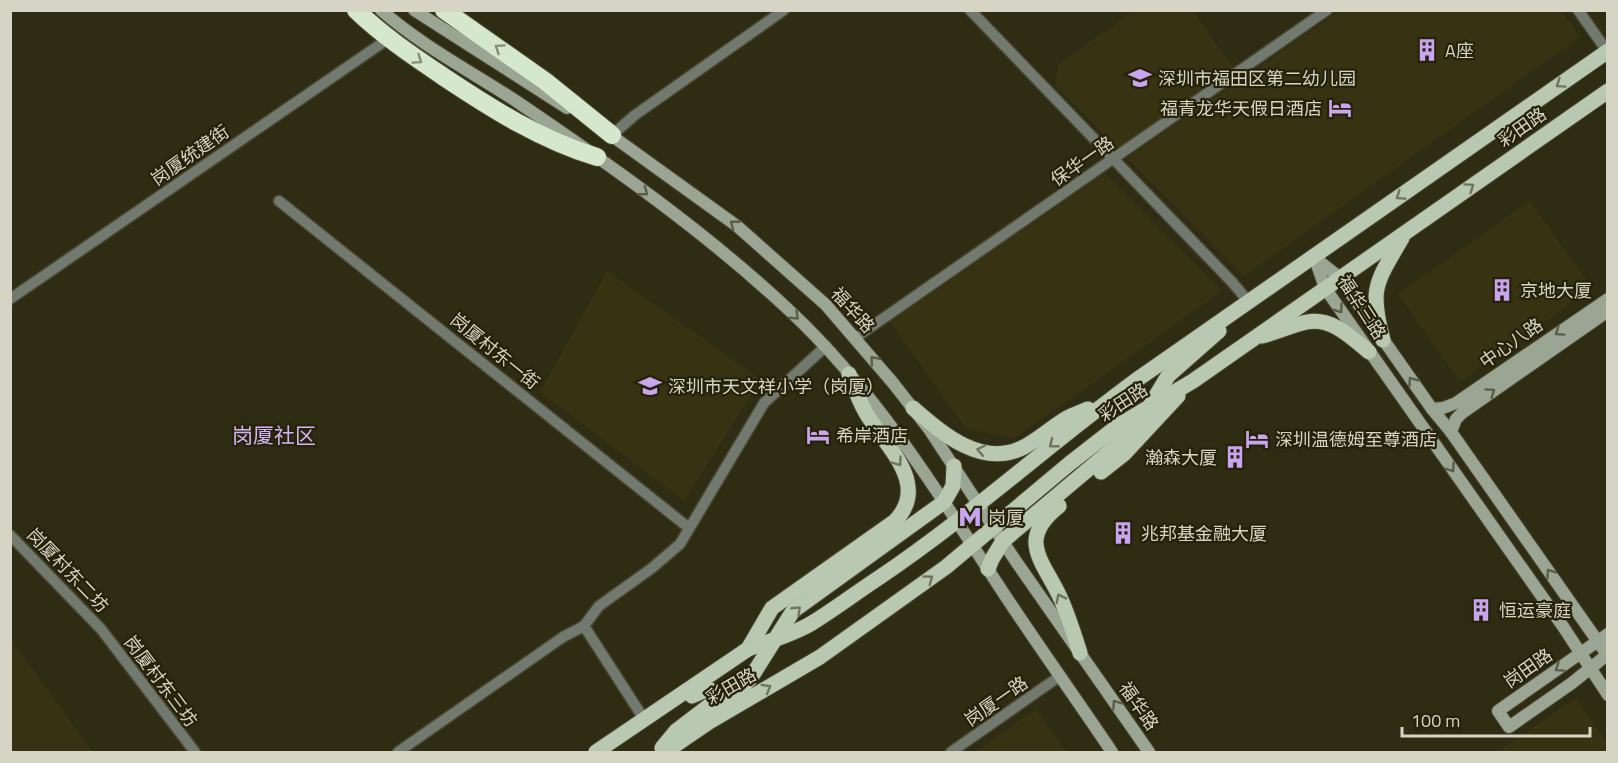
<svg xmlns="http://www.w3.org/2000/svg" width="1618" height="763" font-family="'Titillium Web','Noto Sans SC',sans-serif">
<rect width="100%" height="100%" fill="#2e2c13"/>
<g fill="#373312">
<polygon points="1341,10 1561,11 1580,37 1244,276 1127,158"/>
<polygon points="1134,11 1193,11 1235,70 1120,151 1055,85 1058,65"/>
<polygon points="1105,173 1222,291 1015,438 966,429 890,322"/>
<polygon points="1530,201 1592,288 1460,382 1398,294"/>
<polygon points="607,271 761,380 684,501 540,392"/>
<polygon points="10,640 11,640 93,752 11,752"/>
<polygon points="1576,698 1607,743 1607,752 1497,752"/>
<polygon points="1036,709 1067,752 975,752"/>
</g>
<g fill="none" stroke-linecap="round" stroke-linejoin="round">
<g stroke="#49472f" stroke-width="13">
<g id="street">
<polyline points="970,10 1232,282 1248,301"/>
<polyline points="1578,10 1607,51"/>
<polyline points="612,135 635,115 784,10"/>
<polyline points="279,201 689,528"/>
<polyline points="10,299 388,39"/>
<polyline points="855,338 1327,10"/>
<polyline points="10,535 101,629 195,752"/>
<polyline points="584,626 644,719"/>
<polyline points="398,752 563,637 584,626 599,606 652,568 680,544 764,403 826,346"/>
<polyline points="951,752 1060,676"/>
</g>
</g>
<g stroke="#49472f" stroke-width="14">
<g id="secondary">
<path d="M381,10C421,45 468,70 513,99C609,164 706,232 791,312C872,388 933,484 993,577C1031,636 1073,694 1112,752"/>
<polyline points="414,10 567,108"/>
<polyline points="608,133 737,226 826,305 893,383 929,429 1015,560 1149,752"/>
<polyline points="1314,256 1325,288 1562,625 1608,695"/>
<polyline points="1314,257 1340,278 1432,409 1451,432 1608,656"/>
<polyline points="1432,409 1443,408 1456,403 1608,299"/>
<polyline points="1451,432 1456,419 1462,413 1608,311"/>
<polyline points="1608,634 1498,711 1509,727 1572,683 1608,654"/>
</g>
</g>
<g stroke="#49472f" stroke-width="17">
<g id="primary">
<path d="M1262,336C1278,332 1292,325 1307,322C1332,317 1352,338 1369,352"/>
<path d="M1383,340C1369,288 1376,283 1402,238"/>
<path d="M913,408C942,433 982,469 1024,447C1039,439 1052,427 1067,418C1073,415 1081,412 1088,409"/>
<polyline points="1101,472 1125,453 1178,396"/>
<path d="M1059,506C1017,539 1042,560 1059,595C1068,614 1074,634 1080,653"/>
<polyline points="988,569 992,559 1003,541 1122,441 1139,424 1168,376 1219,331"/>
<path d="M748,649C769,641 792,635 812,623C835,609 857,592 880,577C969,517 1048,445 1135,381L1608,51"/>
<polyline points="722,709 750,679 793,611 944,502 953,486 954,466"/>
<polyline points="662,748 676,731 714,702 716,697 714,691 708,689 692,696"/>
<path d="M596,752L748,649L772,608L895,521C931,484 885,446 866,413C859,401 854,387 849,374"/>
<polyline points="665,752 709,722 820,657 946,567 1069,464 1119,425 1193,381 1608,91"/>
</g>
</g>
<g stroke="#49472f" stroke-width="20">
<g id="highway">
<path d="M356,10C383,36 413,56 444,77C492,109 541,140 597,157"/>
<polyline points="444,10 545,81 612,135"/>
</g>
</g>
<use href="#street" stroke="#72796e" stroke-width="10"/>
<use href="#secondary" stroke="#9aa594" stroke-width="12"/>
<use href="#primary" stroke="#b9c8b1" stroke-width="15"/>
<use href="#highway" stroke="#d5e7cc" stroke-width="18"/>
</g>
<defs><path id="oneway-chevron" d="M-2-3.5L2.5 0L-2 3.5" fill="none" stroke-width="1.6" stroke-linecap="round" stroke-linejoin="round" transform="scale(1.5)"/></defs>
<g stroke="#868e74">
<use href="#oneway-chevron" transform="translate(499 48) rotate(-146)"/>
<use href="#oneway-chevron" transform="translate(418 60) rotate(34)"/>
</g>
<g stroke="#6f755d">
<use href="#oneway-chevron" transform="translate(1560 84) rotate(145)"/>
<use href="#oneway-chevron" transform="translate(1470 187) rotate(-35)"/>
<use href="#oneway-chevron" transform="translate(1400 196) rotate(145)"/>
<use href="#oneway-chevron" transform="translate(1053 444) rotate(141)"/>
<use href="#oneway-chevron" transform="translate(981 450) rotate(-168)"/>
<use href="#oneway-chevron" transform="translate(898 462) rotate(55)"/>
<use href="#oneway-chevron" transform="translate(929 579) rotate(-36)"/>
<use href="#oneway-chevron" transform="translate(1060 598) rotate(-116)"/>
<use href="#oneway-chevron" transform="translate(797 610) rotate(-44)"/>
<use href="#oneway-chevron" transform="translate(767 688) rotate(-30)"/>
</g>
<g stroke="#5a5d48">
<use href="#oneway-chevron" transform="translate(644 192) rotate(38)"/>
<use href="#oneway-chevron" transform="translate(734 224) rotate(-142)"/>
<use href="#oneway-chevron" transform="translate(1339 309) rotate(55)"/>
<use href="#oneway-chevron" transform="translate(795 316) rotate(44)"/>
<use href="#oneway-chevron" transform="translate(1559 332) rotate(145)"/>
<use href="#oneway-chevron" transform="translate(874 360) rotate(-130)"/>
<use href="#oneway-chevron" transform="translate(1412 381) rotate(-125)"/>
<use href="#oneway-chevron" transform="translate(1491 392) rotate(-35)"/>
<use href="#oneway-chevron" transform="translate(1451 468) rotate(55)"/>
<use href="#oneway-chevron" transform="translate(1550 573) rotate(-125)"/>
<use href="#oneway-chevron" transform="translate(1559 668) rotate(146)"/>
<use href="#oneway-chevron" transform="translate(1116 704) rotate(-125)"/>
</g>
<defs>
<g id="building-bare" transform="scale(1.8)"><path d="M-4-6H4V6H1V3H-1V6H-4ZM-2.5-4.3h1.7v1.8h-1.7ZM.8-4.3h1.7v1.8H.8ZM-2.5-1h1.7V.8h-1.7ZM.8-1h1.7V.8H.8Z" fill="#c8a5ee" stroke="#252209" stroke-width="2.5" paint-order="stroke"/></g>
<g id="school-bare" transform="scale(1.8)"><path d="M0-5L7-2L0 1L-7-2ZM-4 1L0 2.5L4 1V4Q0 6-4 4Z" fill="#c8a5ee" stroke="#252209" stroke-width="2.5" paint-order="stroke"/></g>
<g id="hotel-bare" transform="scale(1.8)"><path d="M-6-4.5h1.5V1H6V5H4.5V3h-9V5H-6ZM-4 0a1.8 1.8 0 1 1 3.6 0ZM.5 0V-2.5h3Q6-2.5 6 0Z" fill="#c8a5ee" stroke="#252209" stroke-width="2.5" paint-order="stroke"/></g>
<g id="metro-bare" transform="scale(1.8)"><path d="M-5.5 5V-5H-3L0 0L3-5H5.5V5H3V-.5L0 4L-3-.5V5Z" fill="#c8a5ee" stroke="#252209" stroke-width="2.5" paint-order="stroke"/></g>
</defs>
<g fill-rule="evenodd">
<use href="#building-bare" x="1427" y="50"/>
<use href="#school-bare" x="1140" y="78"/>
<use href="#hotel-bare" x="1340" y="108"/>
<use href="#building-bare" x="1502" y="290"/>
<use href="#school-bare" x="650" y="386"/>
<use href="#hotel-bare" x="818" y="435"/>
<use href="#hotel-bare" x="1257" y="439"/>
<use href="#building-bare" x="1235" y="457"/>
<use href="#metro-bare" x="970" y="517"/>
<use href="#building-bare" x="1123" y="533"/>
<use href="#building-bare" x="1481" y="610"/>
</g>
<g text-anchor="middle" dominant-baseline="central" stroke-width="4.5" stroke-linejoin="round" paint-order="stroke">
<g font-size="18" fill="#d5d4c5" stroke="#252209" text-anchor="start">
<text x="1445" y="50">A座</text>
<text x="1158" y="78">深圳市福田区第二幼儿园</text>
<text x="1322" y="108" text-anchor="end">福青龙华天假日酒店</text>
<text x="1520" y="290">京地大厦</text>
<text x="668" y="386">深圳市天文祥小学（岗厦）</text>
<text x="836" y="435">希岸酒店</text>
<text x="1275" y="439">深圳温德姆至尊酒店</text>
<text x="1217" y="457" text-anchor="end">瀚森大厦</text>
<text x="988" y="517">岗厦</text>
<text x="1141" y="533">兆邦基金融大厦</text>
<text x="1499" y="610">恒运豪庭</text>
</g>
<g font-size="18" fill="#d5d4c5" stroke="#252209">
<text transform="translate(1522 127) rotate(-35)">彩田路</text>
<text transform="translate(190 155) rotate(-35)">岗厦统建街</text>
<text transform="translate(1082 161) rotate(-35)">保华一路</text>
<text transform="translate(1362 307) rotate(57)">福华三路</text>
<text transform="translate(853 310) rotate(48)">福华路</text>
<text transform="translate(1511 343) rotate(-35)">中心八路</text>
<text transform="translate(495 351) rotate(39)">岗厦村东一街</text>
<text transform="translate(1123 402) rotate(-33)">彩田路</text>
<text transform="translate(68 570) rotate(46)">岗厦村东二坊</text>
<text transform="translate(1528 668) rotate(-35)">岗田路</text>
<text transform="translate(161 681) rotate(53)">岗厦村东三坊</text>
<text transform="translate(731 686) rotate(-30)">彩田路</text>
<text transform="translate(996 701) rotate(-35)">岗厦一路</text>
<text transform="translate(1139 706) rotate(55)">福华路</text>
</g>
<g font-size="21" fill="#d2b2f6" stroke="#252209">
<text x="274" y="435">岗厦社区</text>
</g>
</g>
<rect width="1618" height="763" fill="none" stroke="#d5d4c5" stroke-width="24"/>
<path d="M1402 727v9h188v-9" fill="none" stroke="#d5d4c5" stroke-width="3"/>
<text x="1411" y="727" font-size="18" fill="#d5d4c5" stroke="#252209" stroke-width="4.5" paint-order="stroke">100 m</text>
</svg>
